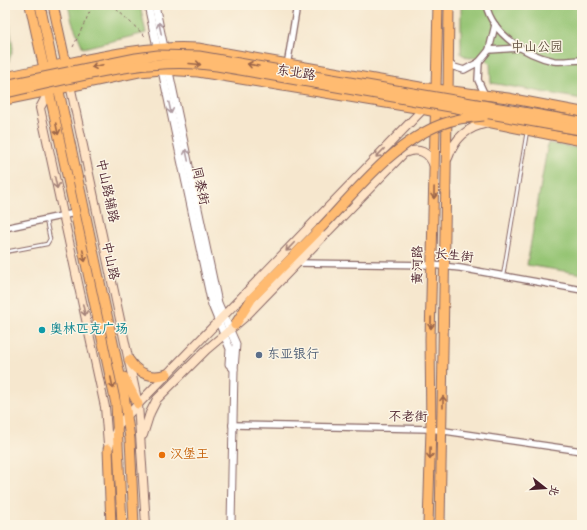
<svg xmlns="http://www.w3.org/2000/svg" width="587" height="530" font-family="'Gochi Hand','LXGW WenKai TC',sans-serif">
<rect width="100%" height="100%" fill="#fcf5e5"/>
<filter id="ink" filterUnits="userSpaceOnUse"><feTurbulence type="fractalNoise" baseFrequency=".025" numOctaves="2"/><feDisplacementMap in="SourceGraphic" scale="8" xChannelSelector="R" yChannelSelector="G"/><feConvolveMatrix kernelMatrix="1 2 1 2 8 2 1 2 1" color-interpolation-filters="sRGB"/></filter>
<filter id="wash" filterUnits="userSpaceOnUse"><feTurbulence type="fractalNoise" baseFrequency=".012" numOctaves="4" result="noise"/><feDisplacementMap in="SourceGraphic" scale="16" xChannelSelector="R" yChannelSelector="G"/><feGaussianBlur stdDeviation="0.9" result="paint"/><feColorMatrix in="noise" values="0 0 0 0 0 0 0 0 0 0 0 0 0 0 0 0 0 1.4 0 .05"/><feComposite in="paint" operator="in"/></filter>
<g filter="url(#wash)">
<rect width="100%" height="100%" fill="#f6e7ce"/>
<g fill="#96c574" stroke="#707250">
<polygon points="5,5 7,5 13,49 8,63 5,64"/>
<polygon points="68,5 140,5 146,33 83,48 72,22"/>
<polygon points="461,5 582,5 582,99 491,83 490,64 484,57 469,58 461,54"/>
<polygon points="548,143 582,149 582,274 527,265"/>
</g>
</g>
<g filter="url(#ink)">
<g fill="none" stroke-linecap="round" stroke-linejoin="round">
<g stroke="#866564" stroke-width="4.5">
<g id="service">
<polyline points="5,252 47,244 50,239 46,220"/>
<polyline points="503,276 527,131"/>
</g>
</g>
<g stroke="#866564" stroke-width="8">
<g id="minor">
<path d="M486,5C493,35 526,55 554,61C563,62 573,60 582,60"/>
<polyline points="489,50 495,25"/>
<polyline points="448,62 454,67 464,70 479,62 489,50 519,48"/>
<polyline points="479,62 478,80 485,95"/>
<polyline points="287,66 297,5"/>
<polyline points="5,228 75,213"/>
<polyline points="298,263 432,265 460,268 582,290"/>
<polyline points="232,425 431,429 582,451"/>
</g>
</g>
<g stroke="#866564" stroke-width="9">
<g id="tertiary">
<polyline points="148,5 212,305 230,349 229,364 234,369"/>
<polyline points="155,5 165,52"/>
<polyline points="168,67 218,303 236,344 234,369 231,525"/>
</g>
</g>
<g stroke="#866564" stroke-width="10">
<g id="secondary">
<polyline points="69,80 138,404 146,525"/>
<polyline points="49,91 40,108 105,407 108,444"/>
<path d="M448,158C455,138 467,127 488,123"/>
<path d="M143,435L150,413L157,399L206,350L245,317L404,153C419,147 429,152 434,166"/>
<polyline points="108,449 119,424 426,106"/>
</g>
</g>
<g stroke="#866564" stroke-width="11">
<g id="primary">
<polyline points="53,5 66,64"/>
<polyline points="5,77 51,67"/>
<polyline points="57,82 124,394 130,439 134,525"/>
<polyline points="448,98 449,5"/>
<polyline points="5,100 49,91 116,404 122,525"/>
<path d="M129,360C138,374 152,379 167,374"/>
<polyline points="124,377 138,404"/>
<polyline points="108,449 111,525"/>
<polyline points="428,525 431,429 430,339 438,5"/>
<polyline points="440,525 447,116"/>
</g>
</g>
<g stroke="#866564" stroke-width="11">
<g id="trunk">
<polyline points="30,5 49,91 139,72 162,70 198,72 416,108 582,141"/>
<path d="M40,5L53,66C102,56 148,45 198,48L420,87L508,98L582,112"/>
<polyline points="235,325 252,298 320,229"/>
</g>
</g>
<g stroke="#866564" stroke-width="1" stroke-dasharray="3 3" stroke-linecap="butt">
<polyline points="112,5 145,36"/>
<polyline points="73,47 93,5"/>
</g>
<use href="#service" stroke="#fff" stroke-width="2.5"/>
<use href="#minor" stroke="#fff" stroke-width="5.5"/>
<use href="#tertiary" stroke="#fff" stroke-width="7"/>
<use href="#secondary" stroke="#ffe4c6" stroke-width="8"/>
<use href="#primary" stroke="#ffbb71" stroke-width="9"/>
<use href="#trunk" stroke="#ffbb71" stroke-width="9"/>
<g stroke="#866564" stroke-width="11" stroke-linecap="butt">
<g id="trunk-bridge">
<polyline points="5,85 136,58 158,55 199,56 581,122"/>
<path d="M5,93C75,78 145,56 217,66L580,130"/>
<path d="M320,229C355,192 394,142 442,124C455,119 470,117 484,116"/>
</g>
</g>
<use href="#trunk-bridge" stroke="#ffbb71" stroke-width="9"/>
</g>
<defs><path id="oneway-shaft" d="M-6 0H5M1.5-3L5.5 0L1.5 3" fill="none" stroke-width="1.6" stroke-linecap="round" stroke-linejoin="round"/></defs>
<g stroke="#ae9aa0">
<use href="#oneway-shaft" transform="translate(160 28) rotate(-102)"/>
<use href="#oneway-shaft" transform="translate(170 108) rotate(78)"/>
<use href="#oneway-shaft" transform="translate(187 155) rotate(-102)"/>
</g>
<g stroke="#9b654a">
<use href="#oneway-shaft" transform="translate(195 64) rotate(5)"/>
<use href="#oneway-shaft" transform="translate(253 65) rotate(-170)"/>
<use href="#oneway-shaft" transform="translate(97 66) rotate(168)"/>
<use href="#oneway-shaft" transform="translate(57 129) rotate(78)"/>
<use href="#oneway-shaft" transform="translate(434 193) rotate(91)"/>
<use href="#oneway-shaft" transform="translate(84 256) rotate(78)"/>
<use href="#oneway-shaft" transform="translate(431 323) rotate(91)"/>
<use href="#oneway-shaft" transform="translate(112 383) rotate(78)"/>
<use href="#oneway-shaft" transform="translate(443 402) rotate(-90)"/>
<use href="#oneway-shaft" transform="translate(430 453) rotate(91)"/>
</g>
<g stroke="#a48278">
<use href="#oneway-shaft" transform="translate(380 153) rotate(134)"/>
<use href="#oneway-shaft" transform="translate(56 183) rotate(78)"/>
<use href="#oneway-shaft" transform="translate(290 247) rotate(134)"/>
<use href="#oneway-shaft" transform="translate(84 310) rotate(78)"/>
</g>
</g>
<circle fill="#0f9aa8" stroke="#fcf5e5" stroke-width="1.5" cx="42" cy="330" r="4"/>
<circle fill="#5c6f8a" stroke="#fcf5e5" stroke-width="1.5" cx="259" cy="355" r="4"/>
<circle fill="#e8710a" stroke="#fcf5e5" stroke-width="1.5" cx="162" cy="455" r="4"/>
<g text-anchor="middle" dominant-baseline="central" stroke-width="3" stroke-linejoin="round" paint-order="stroke">
<g font-size="13" fill="#615141" stroke="#fcf5e5">
<text x="537" y="48">中山公园</text>
</g>
<g font-size="13" fill="#4a1f2b" stroke="#fcf5e5">
<text transform="translate(296 74) rotate(9)">东北路</text>
<text transform="translate(199 186) rotate(78)">同泰街</text>
<text transform="translate(106 191) rotate(78)">中山路辅路</text>
<text transform="translate(454 257) rotate(6)">长生街</text>
<text transform="translate(109 261) rotate(78)">中山路</text>
<text transform="translate(419 265) rotate(-89)">黄河路</text>
<text transform="translate(408 418) rotate(1)">不老街</text>
</g>
<g font-size="13" fill="#0d838f" stroke="#fcf5e5" text-anchor="start">
<text x="50" y="330">奥林匹克广场</text>
</g>
<g font-size="13" fill="#4e5e75" stroke="#fcf5e5" text-anchor="start">
<text x="267" y="355">东亚银行</text>
</g>
<g font-size="13" fill="#c56008" stroke="#fcf5e5" text-anchor="start">
<text x="170" y="455">汉堡王</text>
</g>
</g>
<rect width="587" height="530" fill="none" stroke="#fcf5e5" stroke-width="20"/>
<g transform="translate(545 488) rotate(107)" stroke="#fcf5e5" stroke-width="3" paint-order="stroke">
<path d="M0-3L7 15L0 10L-7 15Z" fill="#4a1f2b"/>
<text y="-6" font-size="11" font-weight="bold" text-anchor="middle" fill="#4a1f2b">北</text>
</g>
</svg>
